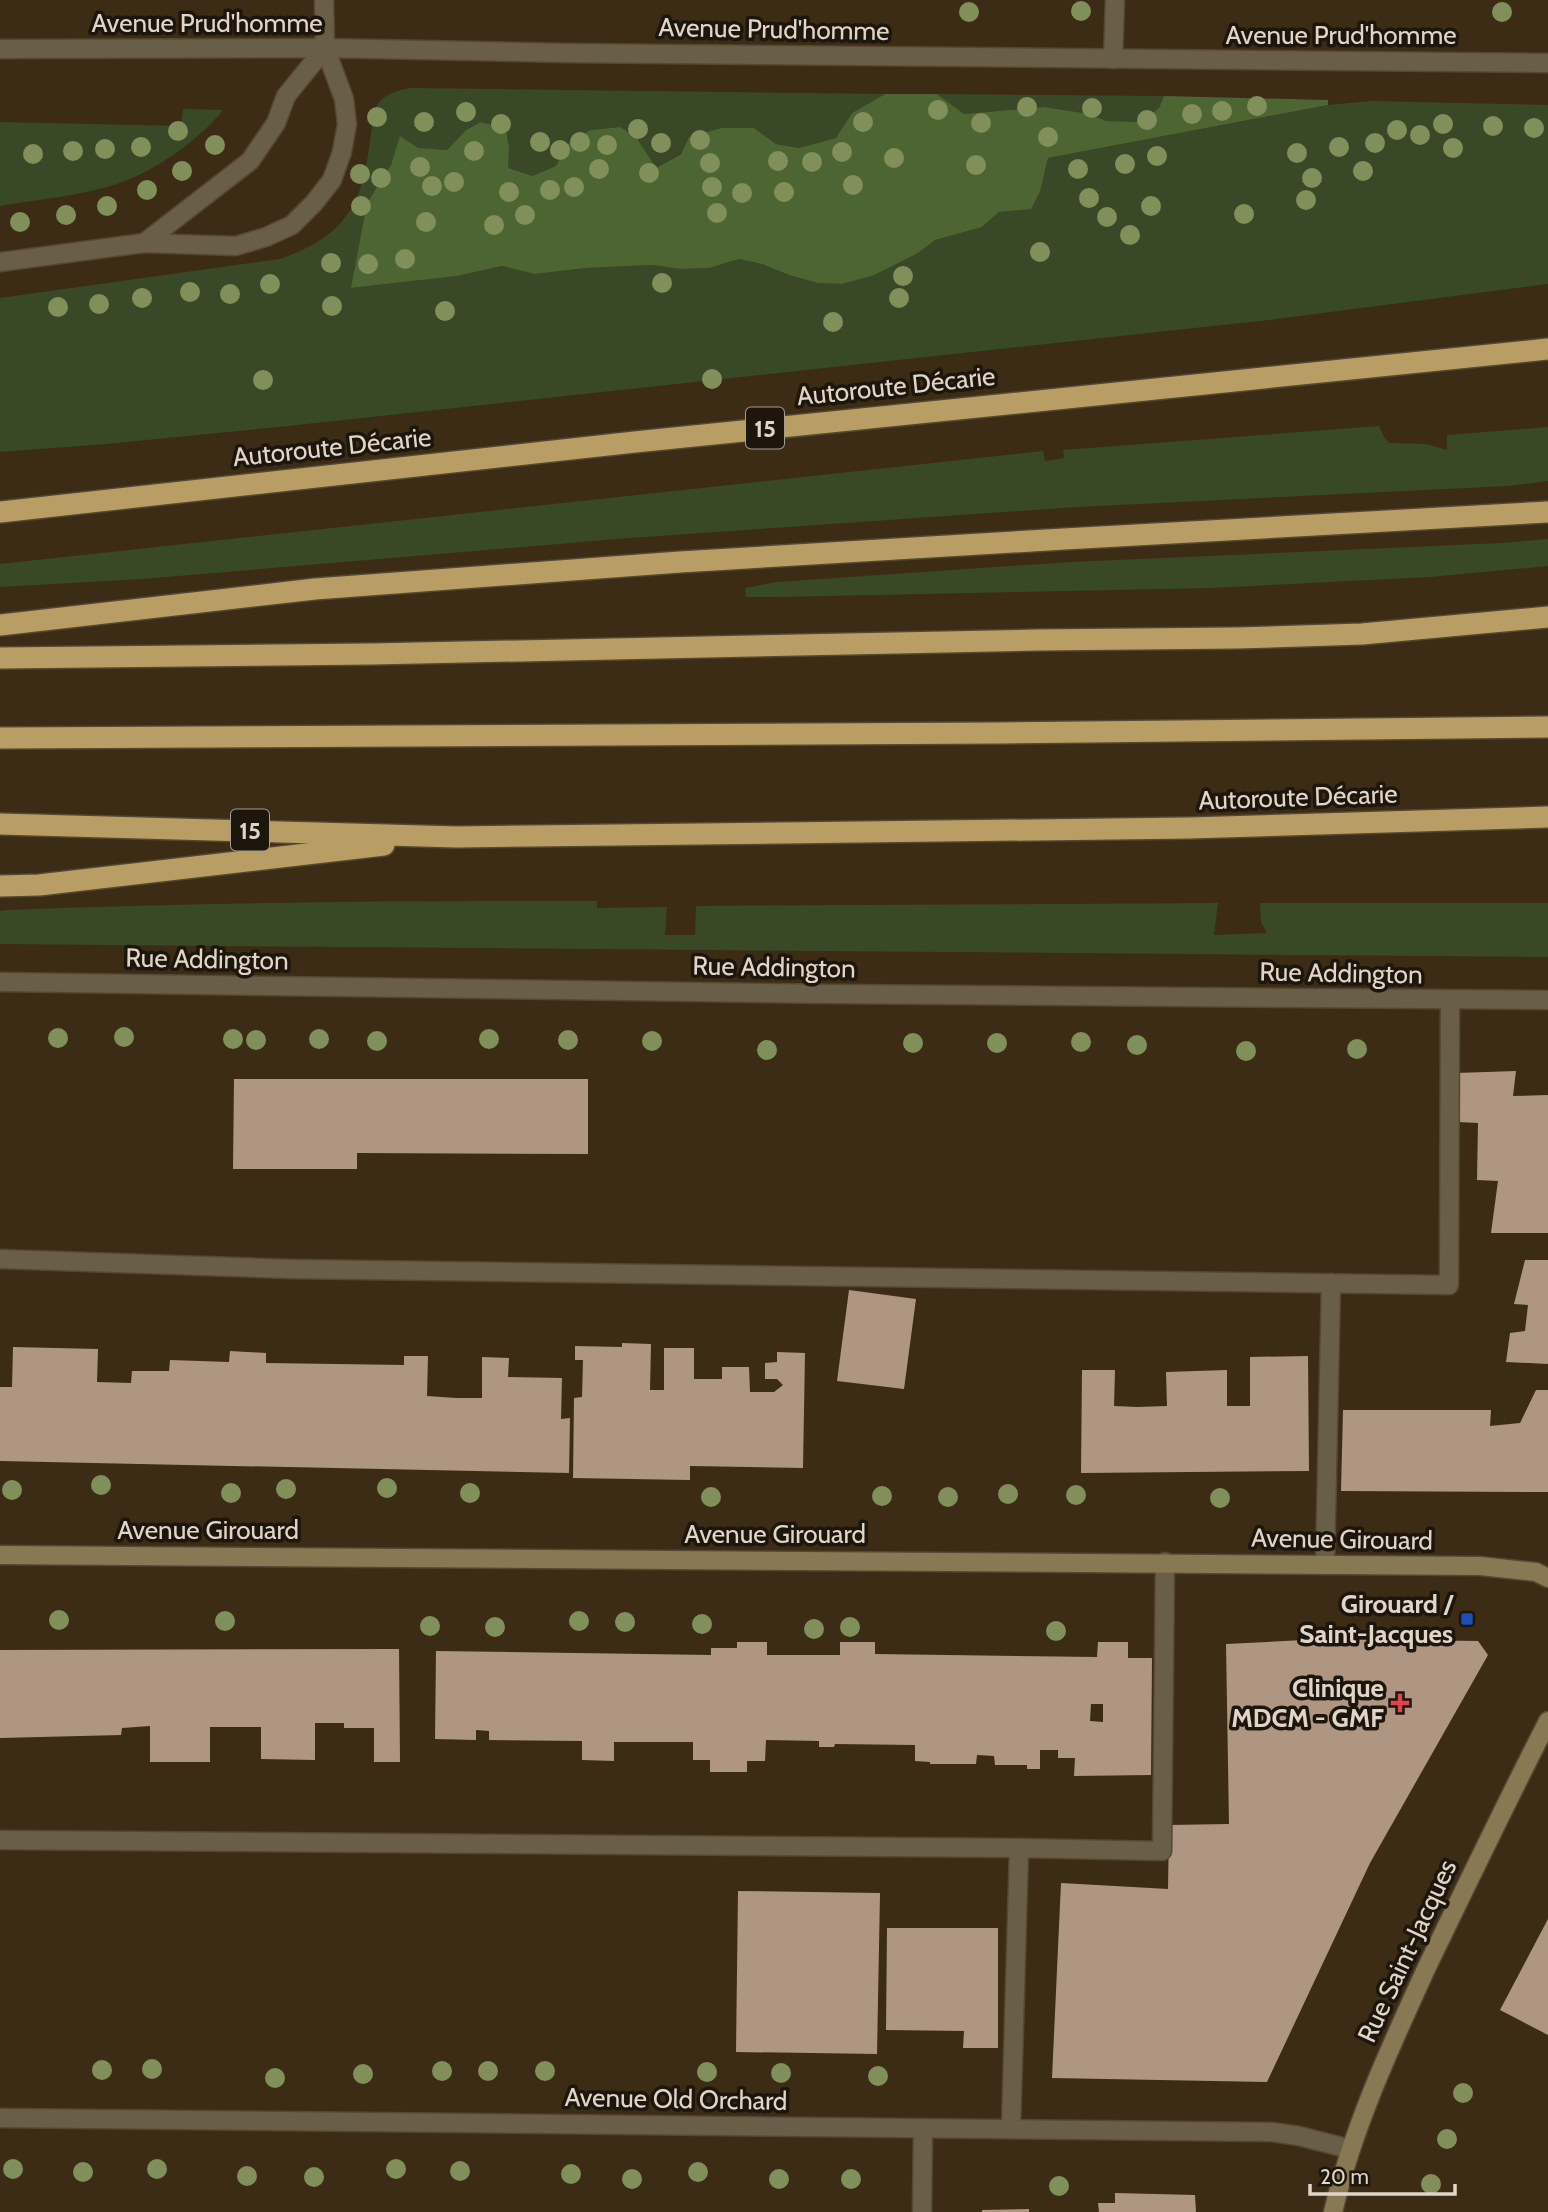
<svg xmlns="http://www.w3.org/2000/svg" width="1548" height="2212" font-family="Cabin,sans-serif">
<rect width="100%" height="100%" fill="#3c2c16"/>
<g fill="#394928">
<path d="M411,88L885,94L852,113L837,138L799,148L776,144L754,128L689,137L681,153L656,168L620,127L590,130L568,144L556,166L532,176L507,169L509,148L506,129L481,122L466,130L447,150L418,148L391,165L367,203L352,288L457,276L502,266L535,274L586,268L652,265L681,269L709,268L739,259L762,264L789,275L818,283L842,284L918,253L935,240L982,227L999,212L1031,208L1040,192L1048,158L1328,105L1372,101L1548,105V284L1269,320L288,426L106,444L0,452V298L280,259C363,230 364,188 374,111C381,95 394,91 411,88Z"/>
<polygon points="937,94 1164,96 1159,108 1143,122 1106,121 1090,114 1044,107 964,114"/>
<path d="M183,109L223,110C199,140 154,172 117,184C80,196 39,199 0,206V122L181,126Z"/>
<polygon points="1379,426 1384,437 1389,443 1426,444 1447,450 1447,435 1548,427 1548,481 1507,486 1077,507 629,538 142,579 0,587 0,564 1043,451 1045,461 1064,458 1063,450"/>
<polygon points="1548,539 1548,566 1430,577 1211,588 779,597 746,597 745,588 777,582 1071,562 1502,543"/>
<path d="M597,901V908L667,907L665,935H695L696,906L1218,903L1214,935L1267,933L1261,922L1260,903H1548V957L0,944V911L7,910C203,902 400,901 597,901Z"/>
</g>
<polygon fill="#4d6532" points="885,94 937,94 964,114 1044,107 1090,114 1106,121 1142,122 1159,108 1164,96 1328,100 1328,105 1048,158 1040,192 1031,209 999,212 982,227 935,240 918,253 874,275 842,284 818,283 789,275 762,264 739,259 709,268 681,269 652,265 586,268 535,274 502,266 457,276 351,288 367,203 391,165 400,136 418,148 447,150 466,130 481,122 506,129 509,148 508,168 532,176 556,166 568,144 590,130 620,127 636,137 656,168 681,154 689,137 722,128 754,128 776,144 799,148 836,138 852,113"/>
<g fill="#af9682" fill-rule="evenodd">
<polygon points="1516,1071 1513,1096 1548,1095 1548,1233 1491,1233 1498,1181 1477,1180 1478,1123 1458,1122 1456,1073"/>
<polygon points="234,1079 588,1079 588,1154 357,1153 357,1169 233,1169"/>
<polygon points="1525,1260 1548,1260 1548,1364 1506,1362 1510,1333 1525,1331 1528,1305 1514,1304"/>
<polygon points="849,1290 916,1299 904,1389 837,1381"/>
<polygon points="622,1343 651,1344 650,1390 664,1390 664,1348 694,1348 694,1379 722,1379 722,1367 749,1367 750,1392 774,1392 783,1385 777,1379 765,1379 765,1363 777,1362 777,1352 805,1353 803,1468 690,1466 690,1480 573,1478 574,1398 582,1397 583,1360 575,1360 575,1346 622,1347"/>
<polygon points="13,1347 98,1349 97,1382 131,1383 132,1371 169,1371 170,1360 229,1362 230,1351 266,1353 266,1363 404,1365 404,1356 428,1356 427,1396 456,1398 482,1398 482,1357 509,1358 508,1377 562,1378 561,1419 570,1418 569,1473 0,1461 0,1387 12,1387"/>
<polygon points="1308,1356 1309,1471 1081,1473 1082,1370 1115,1370 1114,1406 1137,1407 1167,1406 1166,1372 1227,1370 1227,1406 1250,1406 1250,1357"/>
<polygon points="1536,1390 1548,1390 1548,1492 1341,1491 1343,1410 1491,1410 1490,1426 1520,1423"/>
<polygon points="1323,1639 1478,1641 1488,1655 1370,1863 1267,2082 1052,2078 1061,1883 1168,1889 1169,1825 1229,1824 1226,1644"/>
<path d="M737,1642H767V1655H840V1642H875V1654L1097,1657L1098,1642H1128V1658H1152L1151,1775L1074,1776L1075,1758H1058V1750H1040V1769H1027V1765H995L994,1756L977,1755L976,1764H930V1762L915,1761V1745L835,1744L834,1747H819V1741L766,1740L765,1761H747V1772H710V1760H693V1742H614V1761L582,1760V1741L489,1740V1731L476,1730V1740L435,1739L436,1651L711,1655V1648H737ZM1091,1704H1103V1722L1090,1721Z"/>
<polygon points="399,1649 400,1762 374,1762 374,1728 344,1728 344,1723 315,1723 315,1760 261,1759 261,1727 210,1727 210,1762 150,1762 150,1726 122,1728 121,1735 0,1738 0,1650"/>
<polygon points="738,1891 880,1893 877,2054 736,2052"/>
<polygon points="1548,1919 1548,2035 1500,2010"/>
<polygon points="887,1928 998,1928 998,2048 963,2048 964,2031 886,2030"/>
<polygon points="1115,2193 1195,2195 1196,2212 1099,2212 1098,2203 1115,2203"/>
<polygon points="1029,2209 1029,2212 982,2212 982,2210"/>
</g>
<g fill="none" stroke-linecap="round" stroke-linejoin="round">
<g stroke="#564732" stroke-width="21">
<g id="lane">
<polyline points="1113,59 1115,0"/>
<polyline points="0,1259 289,1269 1449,1285 1450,1000"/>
<polyline points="1325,1565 1331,1283"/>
<polyline points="0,1840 1019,1848 1011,2129"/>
<polyline points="1019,1848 1162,1851 1165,1562"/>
<polyline points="922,2212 923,2128"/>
</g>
</g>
<g stroke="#564732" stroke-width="21">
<g id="street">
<polyline points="0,49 325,48 564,53 1548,63"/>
<polyline points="144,243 250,161 276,123 286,96 325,48"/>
<polyline points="0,262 144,243 236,246 266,237 292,225 314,203 332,180 342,152 347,124 344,99 325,48 324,0"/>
<polyline points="0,982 835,994 1548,1000"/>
<polyline points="0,2118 1272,2132 1299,2136 1350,2149"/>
</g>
</g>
<g stroke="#564732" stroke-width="21">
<g id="secondary">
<polyline points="0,1555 1480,1566 1536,1572 1548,1578"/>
<path d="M1333,2212C1353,2127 1390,2048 1426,1969C1466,1886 1506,1803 1548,1721"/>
</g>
</g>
<g stroke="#564732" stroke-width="24">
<g id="highway">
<polyline points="0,512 635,442 1548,349"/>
<polyline points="0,625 315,589 680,562 1064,539 1548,512"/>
<polyline points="0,658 372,654 1037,640 1237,638 1362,634 1548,617"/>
<polyline points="0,738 1000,733 1548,727"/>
<polyline points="0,824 457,837 1190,828 1548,817"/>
<polyline points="0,886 39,885 384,845"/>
</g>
</g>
<use href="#lane" stroke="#695e48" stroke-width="18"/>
<use href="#street" stroke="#695e48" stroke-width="18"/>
<use href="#secondary" stroke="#897854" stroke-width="18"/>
<use href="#highway" stroke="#b89e64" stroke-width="21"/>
</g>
<g fill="#818f5a">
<circle cx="1081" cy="11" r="10"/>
<circle cx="969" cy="12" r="10"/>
<circle cx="1502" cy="12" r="10"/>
<circle cx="1257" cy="106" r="10"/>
<circle cx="1027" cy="107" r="10"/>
<circle cx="1092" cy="108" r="10"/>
<circle cx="938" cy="110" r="10"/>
<circle cx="1222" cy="111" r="10"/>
<circle cx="466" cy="112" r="10"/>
<circle cx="1192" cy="114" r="10"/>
<circle cx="377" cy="117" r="10"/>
<circle cx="1147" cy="120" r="10"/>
<circle cx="424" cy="122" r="10"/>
<circle cx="863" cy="122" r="10"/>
<circle cx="981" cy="123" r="10"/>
<circle cx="501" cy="124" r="10"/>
<circle cx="1443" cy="124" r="10"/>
<circle cx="1493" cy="126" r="10"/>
<circle cx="1534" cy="128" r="10"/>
<circle cx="638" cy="129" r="10"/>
<circle cx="1397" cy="130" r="10"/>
<circle cx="178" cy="131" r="10"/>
<circle cx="1420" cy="135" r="10"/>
<circle cx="1048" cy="137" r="10"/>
<circle cx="700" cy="140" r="10"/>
<circle cx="540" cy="142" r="10"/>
<circle cx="580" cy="142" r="10"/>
<circle cx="661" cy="143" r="10"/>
<circle cx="1375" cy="143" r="10"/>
<circle cx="215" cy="145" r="10"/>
<circle cx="607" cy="145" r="10"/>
<circle cx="141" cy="147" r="10"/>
<circle cx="1339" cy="147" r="10"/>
<circle cx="1453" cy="148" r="10"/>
<circle cx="105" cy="149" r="10"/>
<circle cx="560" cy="150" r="10"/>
<circle cx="73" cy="151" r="10"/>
<circle cx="474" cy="151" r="10"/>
<circle cx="842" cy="152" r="10"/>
<circle cx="1297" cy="153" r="10"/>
<circle cx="33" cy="154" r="10"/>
<circle cx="1157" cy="156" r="10"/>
<circle cx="894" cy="158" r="10"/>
<circle cx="778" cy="161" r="10"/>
<circle cx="812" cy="162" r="10"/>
<circle cx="710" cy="163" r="10"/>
<circle cx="1125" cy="164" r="10"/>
<circle cx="976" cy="165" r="10"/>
<circle cx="420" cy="167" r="10"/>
<circle cx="599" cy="169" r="10"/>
<circle cx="1078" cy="169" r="10"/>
<circle cx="182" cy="171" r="10"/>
<circle cx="1363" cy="171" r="10"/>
<circle cx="649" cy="173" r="10"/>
<circle cx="360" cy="174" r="10"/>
<circle cx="381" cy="178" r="10"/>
<circle cx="1312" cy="178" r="10"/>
<circle cx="454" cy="182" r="10"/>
<circle cx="853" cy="185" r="10"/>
<circle cx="432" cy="186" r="10"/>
<circle cx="574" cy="187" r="10"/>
<circle cx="712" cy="187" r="10"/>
<circle cx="147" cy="190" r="10"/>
<circle cx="550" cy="190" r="10"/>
<circle cx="509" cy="192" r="10"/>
<circle cx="784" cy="192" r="10"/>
<circle cx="742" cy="193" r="10"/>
<circle cx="1089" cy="198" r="10"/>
<circle cx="1306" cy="200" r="10"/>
<circle cx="107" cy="206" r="10"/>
<circle cx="361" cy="206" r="10"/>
<circle cx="1151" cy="206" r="10"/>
<circle cx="717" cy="213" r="10"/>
<circle cx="1244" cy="214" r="10"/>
<circle cx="66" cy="215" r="10"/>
<circle cx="525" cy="215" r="10"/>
<circle cx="1107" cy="217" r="10"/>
<circle cx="20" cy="222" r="10"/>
<circle cx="426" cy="222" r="10"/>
<circle cx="494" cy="225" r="10"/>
<circle cx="1130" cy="235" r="10"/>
<circle cx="1040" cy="252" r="10"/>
<circle cx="405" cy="259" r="10"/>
<circle cx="331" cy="263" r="10"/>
<circle cx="368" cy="264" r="10"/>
<circle cx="903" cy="276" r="10"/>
<circle cx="662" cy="283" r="10"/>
<circle cx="270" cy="284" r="10"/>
<circle cx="190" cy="292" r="10"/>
<circle cx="230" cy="294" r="10"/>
<circle cx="142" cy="298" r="10"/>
<circle cx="899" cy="298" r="10"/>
<circle cx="99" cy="304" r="10"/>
<circle cx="332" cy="306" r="10"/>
<circle cx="58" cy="307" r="10"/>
<circle cx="445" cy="311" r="10"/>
<circle cx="833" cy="322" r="10"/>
<circle cx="712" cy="379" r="10"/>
<circle cx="263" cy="380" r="10"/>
<circle cx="124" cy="1037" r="10"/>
<circle cx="58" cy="1038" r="10"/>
<circle cx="233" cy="1039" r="10"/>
<circle cx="319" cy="1039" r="10"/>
<circle cx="489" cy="1039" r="10"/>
<circle cx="256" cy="1040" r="10"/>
<circle cx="568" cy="1040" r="10"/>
<circle cx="377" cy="1041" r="10"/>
<circle cx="652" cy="1041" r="10"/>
<circle cx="1081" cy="1042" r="10"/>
<circle cx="913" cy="1043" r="10"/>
<circle cx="997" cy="1043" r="10"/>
<circle cx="1137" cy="1045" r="10"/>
<circle cx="1357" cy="1049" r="10"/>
<circle cx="767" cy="1050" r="10"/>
<circle cx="1246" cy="1051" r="10"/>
<circle cx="101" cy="1485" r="10"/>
<circle cx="387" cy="1488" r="10"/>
<circle cx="286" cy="1489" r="10"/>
<circle cx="12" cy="1490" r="10"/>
<circle cx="231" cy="1493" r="10"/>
<circle cx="470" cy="1493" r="10"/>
<circle cx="1008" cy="1494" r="10"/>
<circle cx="1076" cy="1495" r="10"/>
<circle cx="882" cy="1496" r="10"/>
<circle cx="711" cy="1497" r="10"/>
<circle cx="948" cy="1497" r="10"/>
<circle cx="1220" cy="1498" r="10"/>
<circle cx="59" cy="1620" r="10"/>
<circle cx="225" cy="1621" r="10"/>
<circle cx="579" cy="1621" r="10"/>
<circle cx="625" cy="1622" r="10"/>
<circle cx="702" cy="1624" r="10"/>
<circle cx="430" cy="1626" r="10"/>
<circle cx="495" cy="1627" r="10"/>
<circle cx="850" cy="1627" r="10"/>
<circle cx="814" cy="1629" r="10"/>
<circle cx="1056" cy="1631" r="10"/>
<circle cx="152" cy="2069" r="10"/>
<circle cx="102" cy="2070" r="10"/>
<circle cx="442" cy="2071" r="10"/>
<circle cx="488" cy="2071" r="10"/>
<circle cx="545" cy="2071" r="10"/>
<circle cx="707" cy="2072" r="10"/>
<circle cx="781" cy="2073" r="10"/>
<circle cx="363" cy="2074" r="10"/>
<circle cx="878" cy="2076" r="10"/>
<circle cx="275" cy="2078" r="10"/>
<circle cx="1463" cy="2093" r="10"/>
<circle cx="1447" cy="2139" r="10"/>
<circle cx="13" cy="2169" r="10"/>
<circle cx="157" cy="2169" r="10"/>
<circle cx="396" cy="2169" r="10"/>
<circle cx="460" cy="2171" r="10"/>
<circle cx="83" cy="2172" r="10"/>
<circle cx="698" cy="2172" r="10"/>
<circle cx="571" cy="2174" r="10"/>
<circle cx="247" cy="2176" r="10"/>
<circle cx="314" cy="2177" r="10"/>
<circle cx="632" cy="2179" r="10"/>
<circle cx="779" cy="2179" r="10"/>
<circle cx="851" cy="2179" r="10"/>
<circle cx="1431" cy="2184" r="10"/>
<circle cx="1059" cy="2186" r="10"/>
</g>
<rect fill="#1a4fb4" stroke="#1d160d" stroke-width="2.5" x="1460" y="1612" width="14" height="14" rx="3.5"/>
<path fill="#e0444e" stroke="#1d160d" stroke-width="2.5" d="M1396.5 1692.5h7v7h7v7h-7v7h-7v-7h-7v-7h7z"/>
<g text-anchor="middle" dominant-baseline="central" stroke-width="7" stroke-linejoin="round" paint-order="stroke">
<g fill="#1d160d" stroke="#a69c90" stroke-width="2">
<rect x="746" y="407.5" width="38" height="41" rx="5"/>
<rect x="231" y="809.5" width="38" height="41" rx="5"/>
</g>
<g font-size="24" font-weight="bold" fill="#e0d5c8">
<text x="765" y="428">15</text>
<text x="250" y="830">15</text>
</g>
<g font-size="26" fill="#e0d5c8" stroke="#1d160d">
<text x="207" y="23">Avenue Prud'homme</text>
<text transform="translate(774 29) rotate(1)">Avenue Prud'homme</text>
<text x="1341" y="35">Avenue Prud'homme</text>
<text transform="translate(896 386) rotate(-6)">Autoroute Décarie</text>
<text transform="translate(332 447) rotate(-6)">Autoroute Décarie</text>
<text transform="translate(1298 797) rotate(-2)">Autoroute Décarie</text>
<text transform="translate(207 959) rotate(1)">Rue Addington</text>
<text transform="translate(774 967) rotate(1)">Rue Addington</text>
<text transform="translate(1341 973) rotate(1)">Rue Addington</text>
<text x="208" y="1530">Avenue Girouard</text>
<text x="775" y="1534">Avenue Girouard</text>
<text transform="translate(1342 1539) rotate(1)">Avenue Girouard</text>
<text transform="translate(1407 1951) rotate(-65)">Rue Saint-Jacques</text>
<text transform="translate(676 2099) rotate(1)">Avenue Old Orchard</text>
</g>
<g font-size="26" font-weight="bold" fill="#e0d5c8" stroke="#1d160d" text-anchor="end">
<text x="1453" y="1604">Girouard /<tspan x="1453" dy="30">Saint-Jacques</tspan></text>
<text x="1384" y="1688">Clinique<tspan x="1384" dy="30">MDCM - GMF</tspan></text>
</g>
</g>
<path d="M1310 2184v10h145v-10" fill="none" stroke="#e0d5c8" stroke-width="3.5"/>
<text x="1320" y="2184" font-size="21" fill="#e0d5c8" stroke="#1d160d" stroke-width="5" paint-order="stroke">20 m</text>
</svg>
